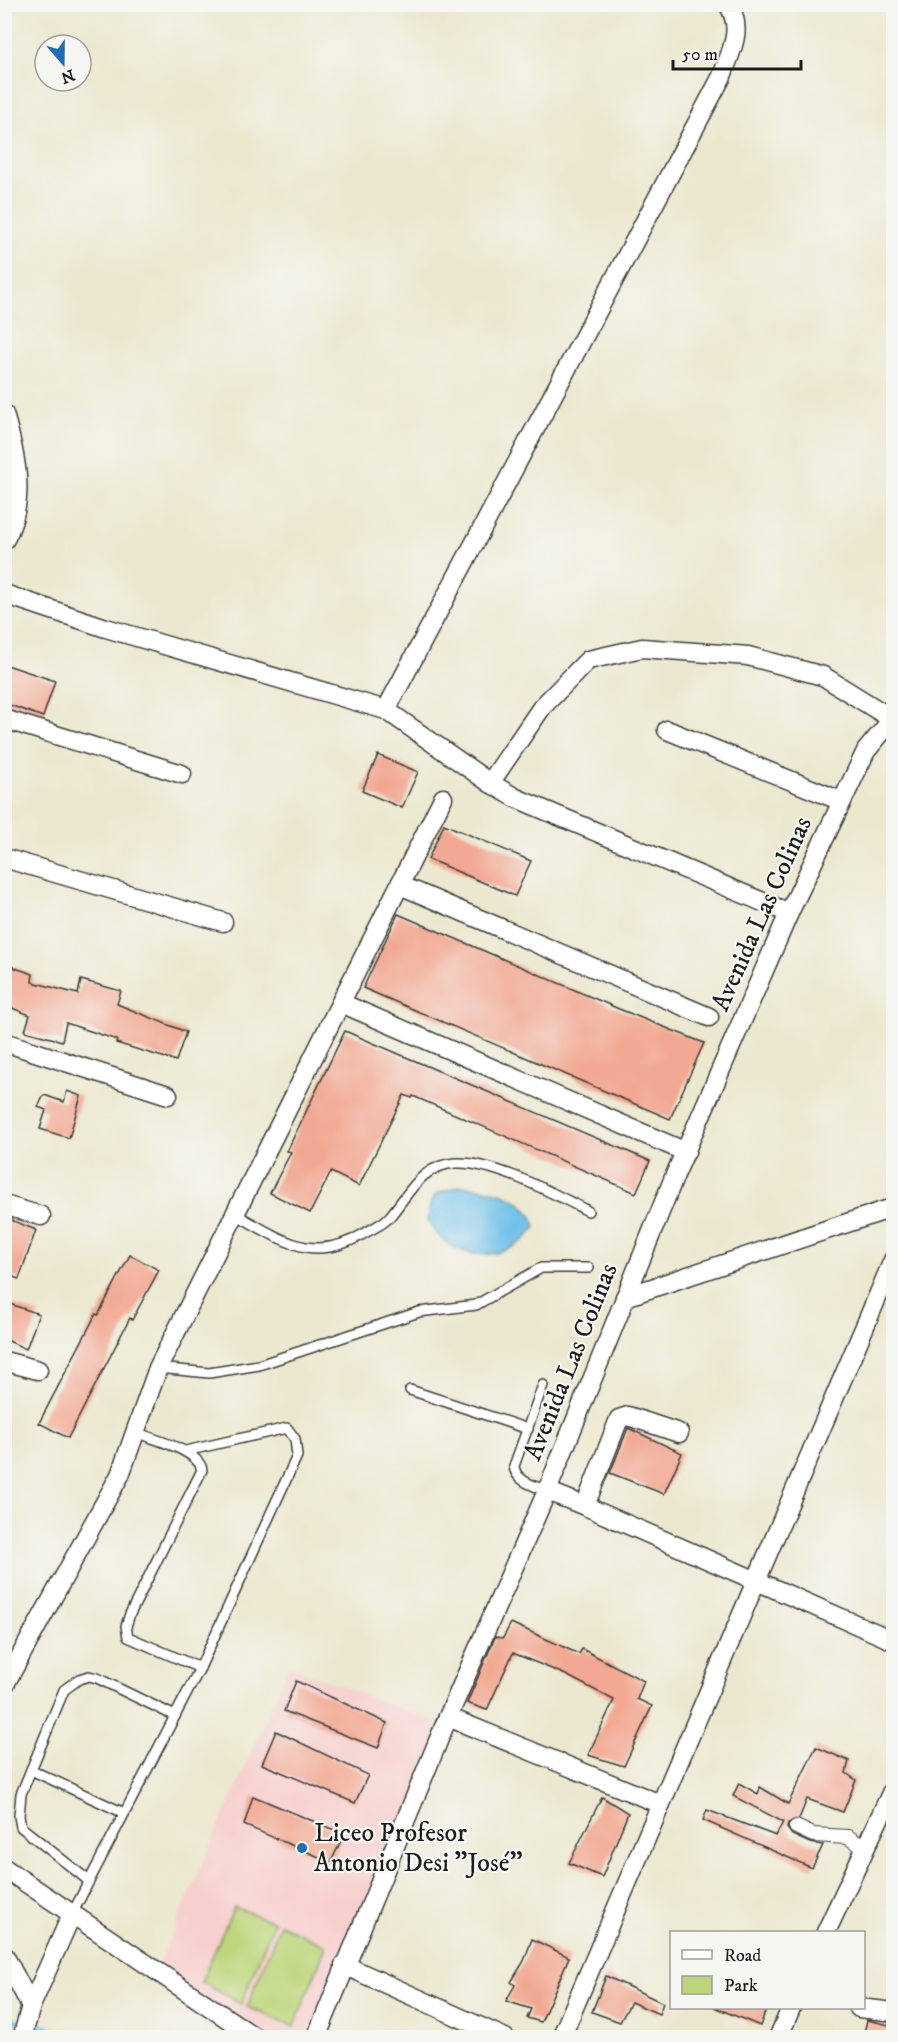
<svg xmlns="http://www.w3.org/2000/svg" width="898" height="2042" font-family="'IM FELL DW Pica',serif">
<rect width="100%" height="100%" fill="#f6f6f2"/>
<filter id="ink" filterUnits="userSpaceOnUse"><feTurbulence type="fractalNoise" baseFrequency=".0167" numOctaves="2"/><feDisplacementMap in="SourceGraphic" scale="12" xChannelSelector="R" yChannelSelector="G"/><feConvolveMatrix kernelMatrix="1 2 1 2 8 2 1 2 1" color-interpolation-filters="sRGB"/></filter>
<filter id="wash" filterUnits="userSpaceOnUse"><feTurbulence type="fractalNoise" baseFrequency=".008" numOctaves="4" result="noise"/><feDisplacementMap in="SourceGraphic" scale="24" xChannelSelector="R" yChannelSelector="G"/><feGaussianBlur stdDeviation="1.35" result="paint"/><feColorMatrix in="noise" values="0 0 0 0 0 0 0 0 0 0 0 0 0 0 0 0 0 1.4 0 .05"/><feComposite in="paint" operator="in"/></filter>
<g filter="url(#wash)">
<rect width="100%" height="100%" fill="#ece8d0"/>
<polygon fill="#f7d0ce" points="289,1666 445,1726 317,2037 256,2037 156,1970"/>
<g fill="#bdd67b" stroke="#6c794c" stroke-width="1.5">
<polygon points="234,1907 274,1922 241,2004 201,1982"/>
<polygon points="280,1924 326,1946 294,2027 247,2007"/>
</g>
<path fill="#6ec0ea" stroke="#456e83" stroke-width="1.5" d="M460,1186C490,1188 526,1194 536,1227C507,1265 451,1264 428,1221L430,1205L436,1194Z"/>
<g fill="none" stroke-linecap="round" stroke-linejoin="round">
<polyline stroke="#6ec0ea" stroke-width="5" points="4,2018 45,2027 72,2038"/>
</g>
<g id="blocks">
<g fill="#f2a892">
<polygon points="4,664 55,681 43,717 4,703"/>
<polygon points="378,755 418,772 402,808 362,791"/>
<polygon points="444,824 531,861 515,896 428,859"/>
<polygon points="398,914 619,1009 704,1043 670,1119 363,988"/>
<polygon points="4,964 33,974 32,982 78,994 81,980 121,991 117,1004 186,1032 176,1061 116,1043 117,1040 66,1023 62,1041 25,1031 30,1015 4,1005"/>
<polygon points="345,1031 650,1161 636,1193 413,1096 412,1098 404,1095 359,1186 331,1172 310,1213 270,1193 291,1152 287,1151"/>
<polygon points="67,1091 81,1096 69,1138 40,1129 46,1110 38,1107 44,1095 64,1102"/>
<polygon points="4,1217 36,1230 19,1279 4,1274"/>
<polygon points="130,1255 159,1270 132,1320 130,1318 68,1438 39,1423 96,1314 98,1315"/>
<polygon points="10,1304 39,1314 26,1349 4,1339 4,1318"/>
<polygon points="628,1428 682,1453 664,1494 610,1473"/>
<polygon points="511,1623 579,1654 582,1649 644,1681 637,1699 652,1706 624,1766 588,1755 614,1700 566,1675 513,1653 487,1710 467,1703 495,1637 503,1638"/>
<polygon points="296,1681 387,1723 378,1748 284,1711"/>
<polygon points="276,1731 368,1775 355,1803 262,1764"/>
<polygon points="816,1747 849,1761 846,1773 856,1780 843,1812 807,1799 799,1819 788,1823 787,1828 792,1835 810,1843 823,1845 812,1868 703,1820 707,1810 776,1836 783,1822 733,1796 739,1783 758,1794 760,1787 788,1804"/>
<polygon points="253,1796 344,1834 331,1862 244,1825"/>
<polygon points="602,1797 628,1813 602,1877 569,1863"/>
<polygon points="532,1939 569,1957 541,2022 527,2018 531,2009 506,2001 515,1985 511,1982 524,1961"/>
<polygon points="606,1976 663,2003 659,2014 631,2002 620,2022 592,2012"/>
<polygon points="714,2007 767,2007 760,2026"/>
<polygon points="867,2020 894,2026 894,2037 863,2037"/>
</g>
</g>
</g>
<g filter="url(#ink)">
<use href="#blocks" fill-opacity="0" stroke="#3b3b37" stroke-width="1.5"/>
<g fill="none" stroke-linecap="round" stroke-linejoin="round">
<g stroke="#3b3b37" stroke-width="12">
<g id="service">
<path d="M235,1214C283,1240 313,1265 365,1233C373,1228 386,1223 391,1215C410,1192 422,1165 456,1163C494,1161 554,1194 588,1211"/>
<polyline points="158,1368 209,1373 259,1365 419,1312 476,1305 541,1268 589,1268"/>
<path d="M543,1385L514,1466C515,1481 535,1486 547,1491"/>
<polyline points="410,1390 528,1429"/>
<path d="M135,1432C152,1439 199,1450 202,1470L130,1614L126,1626L128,1637L200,1668"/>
<polyline points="31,1770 124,1813"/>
<polyline points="89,1881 21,1827 19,1816 21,1794 64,1690 79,1679 89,1676 97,1678 175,1716"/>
<polyline points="72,1914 200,1668 297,1456 295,1439 287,1428 186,1451"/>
</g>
</g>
<g stroke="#3b3b37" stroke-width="16">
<polyline id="pedestrian" points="796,1827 813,1835 848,1837 865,1848"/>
</g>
<g stroke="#3b3b37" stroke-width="21">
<g id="minor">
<path d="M4,414C16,456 27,501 4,541"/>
<polyline points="4,594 106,628 386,710 490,783 516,798 789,913"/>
<path d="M386,710L722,76C731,51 744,29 728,4"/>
<polyline points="4,719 182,774"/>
<polyline points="667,730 841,801"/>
<polyline points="490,783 542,707 588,660 642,648 748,656 823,676 892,719"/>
<polyline points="4,858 223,922"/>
<polyline points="400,885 709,1017"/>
<polyline points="341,1003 686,1152"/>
<polyline points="4,1042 168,1095"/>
<polyline points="4,1205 41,1216"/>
<polyline points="625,1297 886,1210 894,1210"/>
<polyline points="4,1361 38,1370"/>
<polyline points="547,1491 585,1506 894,1641"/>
<polyline points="585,1506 619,1419 628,1416 679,1433"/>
<polyline points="4,1686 120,1475 158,1368 443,798"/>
<polyline points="448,1717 660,1804"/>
<polyline points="4,1868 256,2038"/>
<polyline points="826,1932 894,1787"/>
<polyline points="4,1955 31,2006"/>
<polyline points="344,1965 505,2038"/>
<polyline points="859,2008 894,2012"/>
<polyline points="22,2038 31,2006 72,1914"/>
<polyline points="316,2038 448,1717 547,1491 675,1175 789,913 866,751 894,717"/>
<polyline points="561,2038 894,1258"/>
<polyline points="778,2038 791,2008"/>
</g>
</g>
<use href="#service" stroke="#fff" stroke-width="9"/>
<use href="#pedestrian" stroke="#fff" stroke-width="14"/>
<use href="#minor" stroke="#fff" stroke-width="18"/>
</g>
</g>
<circle fill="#1f6fb2" stroke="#f6f6f2" stroke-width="2" cx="302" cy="1848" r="6"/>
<g text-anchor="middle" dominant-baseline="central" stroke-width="4.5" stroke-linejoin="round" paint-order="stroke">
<g font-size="26" fill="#1c1c1c" stroke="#f6f6f2">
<text transform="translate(762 914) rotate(-66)">Avenida Las Colinas</text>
<text transform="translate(571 1362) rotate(-68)">Avenida Las Colinas</text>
</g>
<g font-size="26" fill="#1c1c1c" stroke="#f6f6f2" text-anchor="start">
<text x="314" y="1833">Liceo Profesor<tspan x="314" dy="30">Antonio Desi "José"</tspan></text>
</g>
</g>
<rect width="898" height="2042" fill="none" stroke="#f6f6f2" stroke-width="24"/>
<rect x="670" y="1931" width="195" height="78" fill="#f6f6f2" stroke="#9f9f9c" stroke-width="1.5"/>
<rect x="682" y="1950" width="30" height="9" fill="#ffffff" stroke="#9f9f9c" stroke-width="1.5"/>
<text x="724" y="1961" font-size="18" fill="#1c1c1c">Road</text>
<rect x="682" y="1976" width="30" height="18" fill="#bdd67b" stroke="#9f9f9c" stroke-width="1.5"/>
<text x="724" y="1991" font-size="18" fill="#1c1c1c">Park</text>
<g transform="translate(63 63) rotate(160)"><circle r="28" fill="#f6f6f2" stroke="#9f9f9c" stroke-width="1.5"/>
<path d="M0-4.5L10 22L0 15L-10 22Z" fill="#1f6fb2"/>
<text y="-9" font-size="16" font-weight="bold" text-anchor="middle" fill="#1c1c1c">N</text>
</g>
<path d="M673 60v9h128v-9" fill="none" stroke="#1c1c1c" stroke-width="3"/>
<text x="682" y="60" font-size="18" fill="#1c1c1c" stroke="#f6f6f2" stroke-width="4.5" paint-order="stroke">50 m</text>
</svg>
